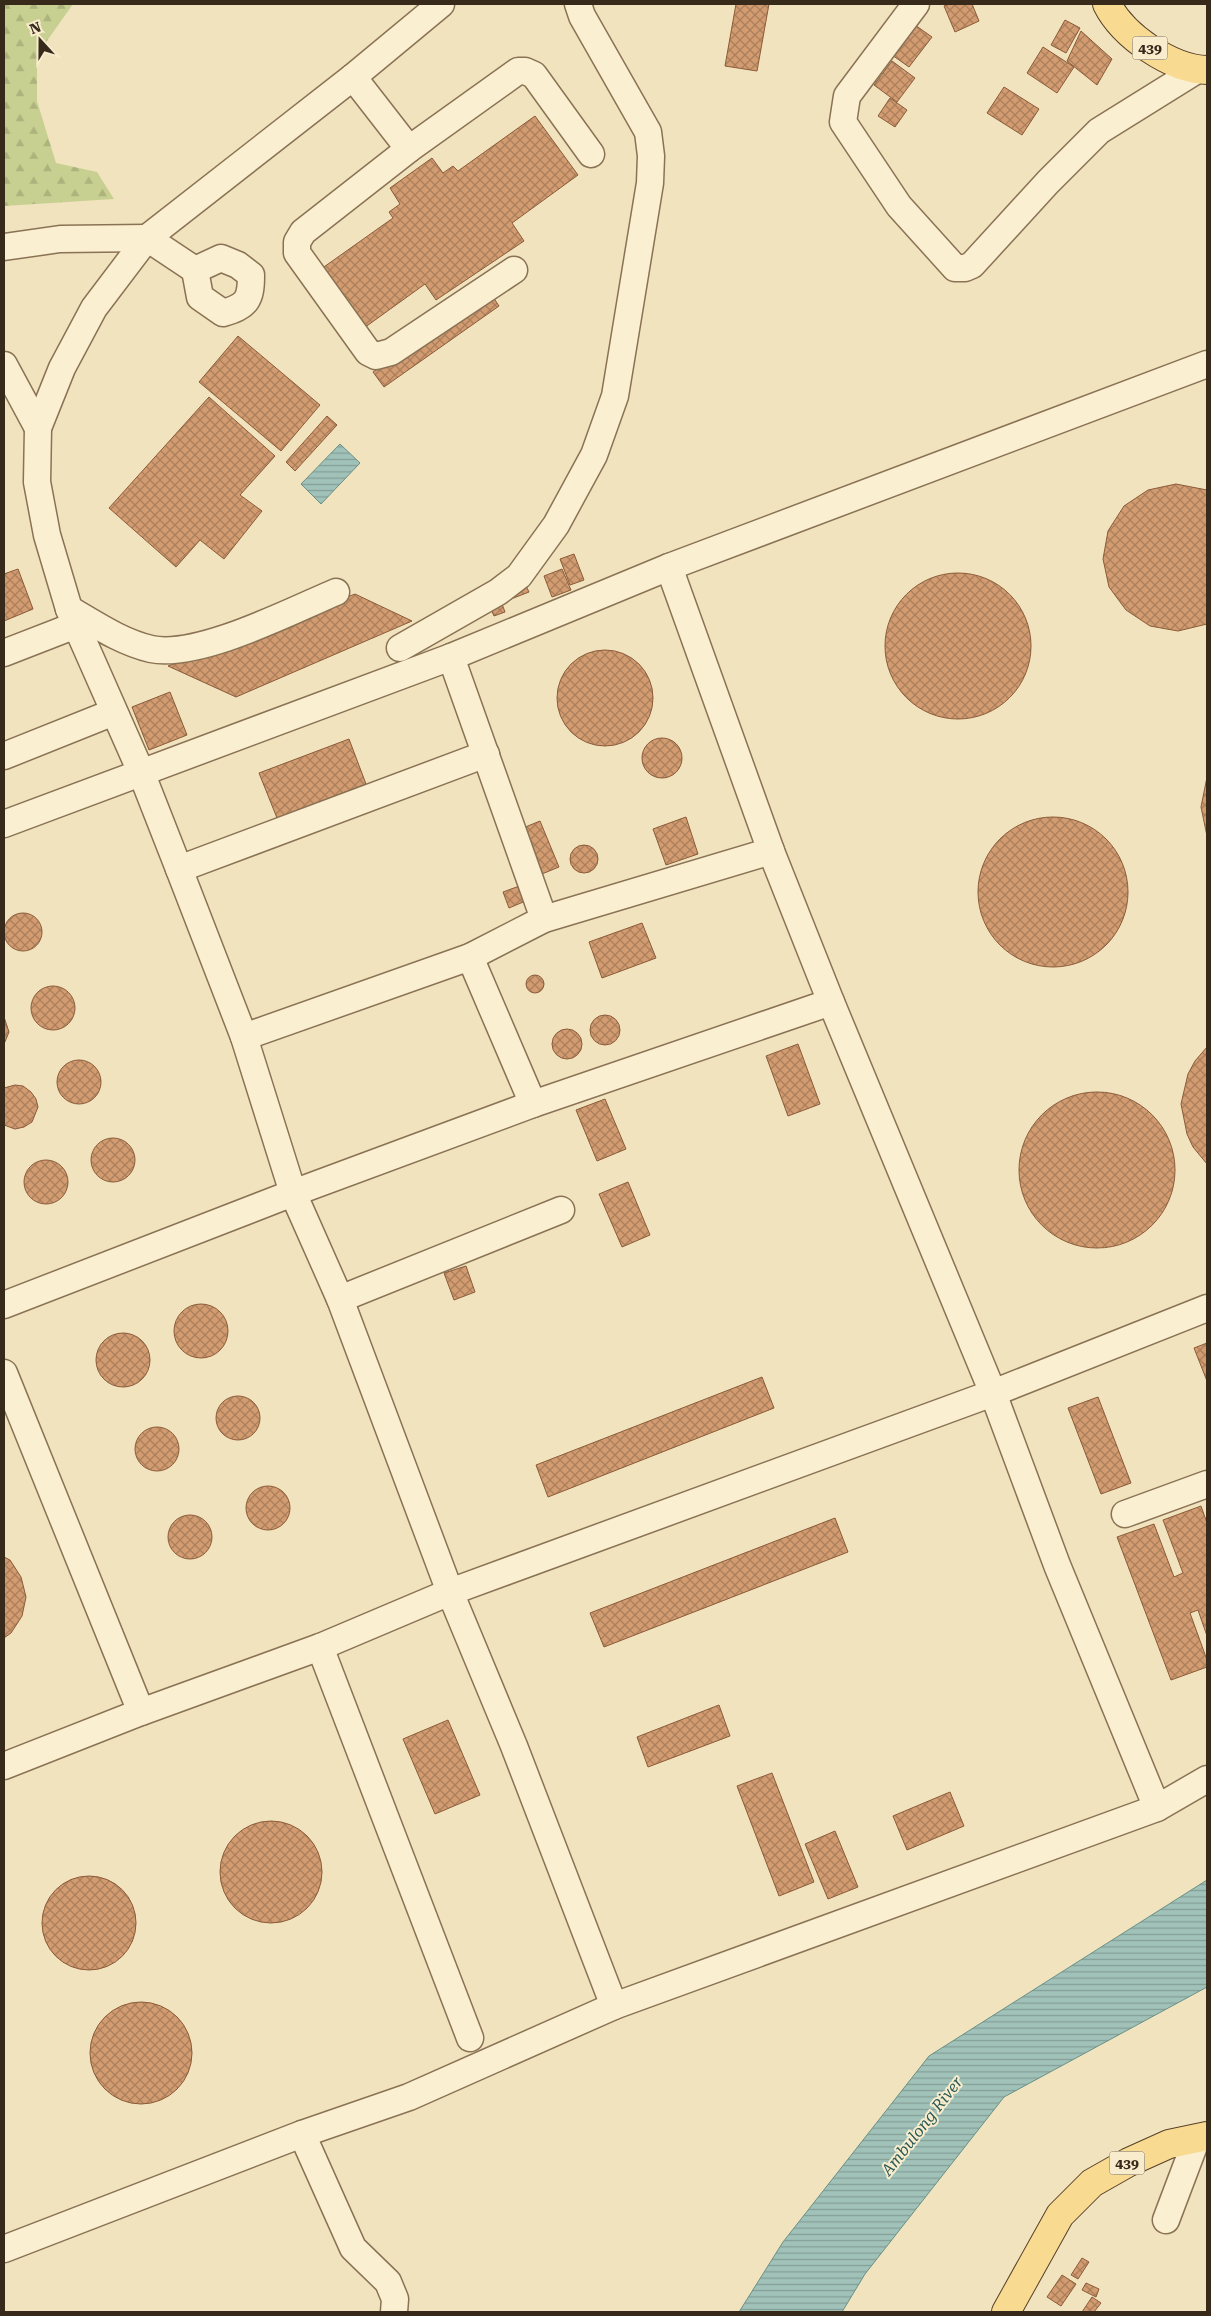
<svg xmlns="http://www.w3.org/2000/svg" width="1211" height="2316" font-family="'Roboto Serif',serif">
<defs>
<pattern id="forest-firs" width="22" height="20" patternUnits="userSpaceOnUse" patternTransform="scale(1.25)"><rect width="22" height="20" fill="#c7d091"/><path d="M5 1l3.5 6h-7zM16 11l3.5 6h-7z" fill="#acb37c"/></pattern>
<pattern id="water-rules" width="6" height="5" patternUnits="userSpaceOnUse" patternTransform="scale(1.25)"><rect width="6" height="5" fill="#a1c2b9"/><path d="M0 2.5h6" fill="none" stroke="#849e96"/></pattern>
<pattern id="building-cross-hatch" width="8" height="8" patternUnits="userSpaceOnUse" patternTransform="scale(1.25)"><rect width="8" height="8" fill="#d29b70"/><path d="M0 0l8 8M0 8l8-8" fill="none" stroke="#ab7f5b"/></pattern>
</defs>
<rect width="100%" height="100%" fill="#f1e3bd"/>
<polygon fill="url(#forest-firs)" points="4,4 73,4 37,55 37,101 56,163 97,172 114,199 4,206"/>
<g fill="url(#water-rules)" stroke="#689087">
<polygon points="340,444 360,463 321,504 301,484"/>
<polygon points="1207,1880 1207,1987 1004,2097 865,2274 842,2312 739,2312 783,2242 929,2056"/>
</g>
<g fill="url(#building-cross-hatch)" stroke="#8b5b39">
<polygon points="736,4 769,4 757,71 725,66"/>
<polygon points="950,4 972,4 979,21 955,32 944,6"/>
<polygon points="1065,20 1080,28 1066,53 1051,45"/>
<polygon points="915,25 932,37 909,67 892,55"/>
<polygon points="1081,31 1112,59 1097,85 1067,61"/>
<polygon points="1043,47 1074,67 1057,93 1027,73"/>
<polygon points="892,61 915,78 897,102 874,85"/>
<polygon points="1004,87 1039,109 1022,135 987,113"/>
<polygon points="890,98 907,110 895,127 878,116"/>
<polygon points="535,116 578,175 512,223 524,241 436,300 425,284 357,333 314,274 393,218 389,212 400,204 390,188 432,158 443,173 453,166 458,171"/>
<polygon points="489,291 499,306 384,387 373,372"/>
<polygon points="238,336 320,405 281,451 199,382"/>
<polygon points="209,397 275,456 240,495 262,511 224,559 200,540 176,567 109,508"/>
<polygon points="327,416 337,425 295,471 286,462"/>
<polygon points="1176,484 1207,490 1207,624 1178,631 1150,626 1126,610 1109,587 1103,559 1108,531 1124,506 1148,490"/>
<polygon points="574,554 584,580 570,585 560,559"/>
<polygon points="18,569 33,609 4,621 4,574"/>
<polygon points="562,569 571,590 552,597 544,576"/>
<circle cx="958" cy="646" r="73"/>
<polygon points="524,582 529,592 511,599 507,589"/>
<polygon points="355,594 412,621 236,697 168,666"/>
<polygon points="499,596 505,612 494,616 487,600"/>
<circle cx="605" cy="698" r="48"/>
<polygon points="170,692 187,735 149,750 132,707"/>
<circle cx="662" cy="758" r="20"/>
<polygon points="349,739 366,784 277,818 259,773"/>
<polygon points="1207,777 1207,836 1201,807"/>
<circle cx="1053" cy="892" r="75"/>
<polygon points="686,817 698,854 666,865 653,829"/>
<polygon points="540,821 559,867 537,876 518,830"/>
<circle cx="584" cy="859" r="14"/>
<polygon points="522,885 528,900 509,908 503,892"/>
<circle cx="23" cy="932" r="19"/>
<polygon points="642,923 656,958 602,978 589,942"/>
<circle cx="535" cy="984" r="9"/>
<circle cx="53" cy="1008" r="22"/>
<circle cx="605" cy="1030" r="15"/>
<polygon points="4,1017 9,1032 4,1044"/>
<circle cx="567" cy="1044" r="15"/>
<polygon points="798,1044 820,1104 788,1116 766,1056"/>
<polygon points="1207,1047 1207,1164 1193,1147 1187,1134 1181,1104 1188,1074 1195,1061"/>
<circle cx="79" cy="1082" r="22"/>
<polygon points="15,1085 23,1086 31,1092 36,1099 38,1107 32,1122 24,1127 15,1129 4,1125 4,1088"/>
<circle cx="1097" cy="1170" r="78"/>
<polygon points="605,1099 626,1149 597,1161 576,1110"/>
<circle cx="113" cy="1160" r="22"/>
<circle cx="46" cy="1182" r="22"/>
<polygon points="628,1182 650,1235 622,1247 599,1194"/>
<polygon points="466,1266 475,1292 454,1300 444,1273"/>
<circle cx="201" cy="1331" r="27"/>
<circle cx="123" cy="1360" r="27"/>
<polygon points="1207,1343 1207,1381 1194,1348"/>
<polygon points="762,1377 774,1408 548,1497 536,1465"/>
<circle cx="238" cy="1418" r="22"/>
<polygon points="1098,1397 1131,1483 1101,1494 1068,1408"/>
<circle cx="157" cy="1449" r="22"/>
<circle cx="268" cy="1508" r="22"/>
<polygon points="1201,1506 1207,1523 1207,1636 1198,1610 1190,1613 1207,1660 1207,1667 1171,1680 1117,1537 1154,1524 1174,1577 1183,1573 1163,1520"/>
<circle cx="190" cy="1537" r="22"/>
<polygon points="835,1518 848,1552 604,1647 590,1613"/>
<polygon points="4,1557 10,1560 21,1577 26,1597 22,1616 11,1633 4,1638"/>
<polygon points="719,1705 730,1736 648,1767 637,1737"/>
<polygon points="448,1720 480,1795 435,1814 403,1739"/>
<polygon points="772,1773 814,1882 779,1896 737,1786"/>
<polygon points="950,1792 964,1826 907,1850 893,1816"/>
<circle cx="271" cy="1872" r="51"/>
<polygon points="835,1831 858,1887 828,1899 805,1844"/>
<circle cx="89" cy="1923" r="47"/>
<circle cx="141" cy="2053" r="51"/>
<polygon points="1082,2258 1089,2262 1078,2279 1071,2275"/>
<polygon points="1062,2275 1076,2284 1061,2306 1047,2297"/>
<polygon points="1086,2283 1099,2289 1096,2297 1082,2290"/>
<polygon points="1092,2297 1101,2303 1094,2312 1082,2312"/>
</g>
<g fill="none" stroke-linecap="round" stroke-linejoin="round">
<g stroke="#8a7255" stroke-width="29">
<g id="minor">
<polyline points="441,4 353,77 147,238 94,308 62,368 38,428 37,482 47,535 69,609 141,772 179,869 244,1037 293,1193 340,1299 450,1592 514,1746 614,2006"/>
<polyline points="916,4 847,96 843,122 899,206 955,268 965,268 972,265 1048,182 1099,131 1197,70"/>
<polyline points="353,77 409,149"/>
<polyline points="4,247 60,239 147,238 195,270"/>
<path d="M221,258L238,265L251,275C251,300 247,306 223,313L200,297L195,270Z"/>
<polyline points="514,270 391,352 376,356 368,352 297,253 297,242 303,232 409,149 518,71 525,71 534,75 591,154"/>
<polyline points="4,365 38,428"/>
<path d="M69,609C95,624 121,642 151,649C198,659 291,611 336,592"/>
<polyline points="400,648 498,592 519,576 556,525 594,455 615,396 650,183 651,156 648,132 582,16 578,4"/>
<polyline points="4,653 76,625"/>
<polyline points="451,657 544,919"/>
<polyline points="4,756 114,712"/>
<polyline points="4,824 451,657 669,567 1207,364"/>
<polyline points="179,869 486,754"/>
<polyline points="470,957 533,1104"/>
<polyline points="244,1037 470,957 544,919 771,851"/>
<polyline points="340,1299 561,1210"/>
<polyline points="4,1305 293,1193 533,1104 831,1002"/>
<polyline points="4,1373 141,1712"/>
<polyline points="1125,1514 1207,1484"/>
<polyline points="320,1647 470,2038"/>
<polyline points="4,1766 141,1712 320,1647 450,1592 993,1393 1207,1308"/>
<polyline points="1157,1808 1207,1779"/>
<polyline points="302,2134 353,2248 388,2282 395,2299 394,2312"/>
<polyline points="1166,2220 1197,2138"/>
<polyline points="4,2249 302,2134 409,2097 614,2006 1157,1808 1057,1565 993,1393 831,1002 771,851 669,567"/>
</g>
</g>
<g stroke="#57402a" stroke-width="30">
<g id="major">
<path d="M1107,4C1123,36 1171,69 1207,70"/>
<polyline points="1006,2312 1060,2215 1092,2183 1129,2162 1169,2144 1207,2136"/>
</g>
</g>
<use href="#minor" stroke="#fbefd1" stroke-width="26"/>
<use href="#major" stroke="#f8da91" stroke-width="28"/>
</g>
<g text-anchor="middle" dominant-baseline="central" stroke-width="4" stroke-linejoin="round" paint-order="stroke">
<g fill="#f8eccd" stroke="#726450" stroke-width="1">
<rect x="1132.5" y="36.5" width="35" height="23" rx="4"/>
<rect x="1109.5" y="2151.5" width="35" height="23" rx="4"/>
</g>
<g font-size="14" font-weight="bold" fill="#382a1b">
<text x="1150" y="48">439</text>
<text x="1127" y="2163">439</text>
</g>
<g font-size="16" font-style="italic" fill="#295a57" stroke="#f8eccd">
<text transform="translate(922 2126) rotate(-52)">Ambulong River</text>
</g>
</g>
<rect width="1211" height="2316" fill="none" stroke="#382a1b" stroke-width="10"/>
<g transform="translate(40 40) rotate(339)" stroke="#f8eccd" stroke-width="4" paint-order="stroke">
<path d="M0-4L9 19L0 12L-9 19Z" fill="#382a1b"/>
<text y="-8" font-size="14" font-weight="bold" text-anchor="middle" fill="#382a1b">N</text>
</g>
</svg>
